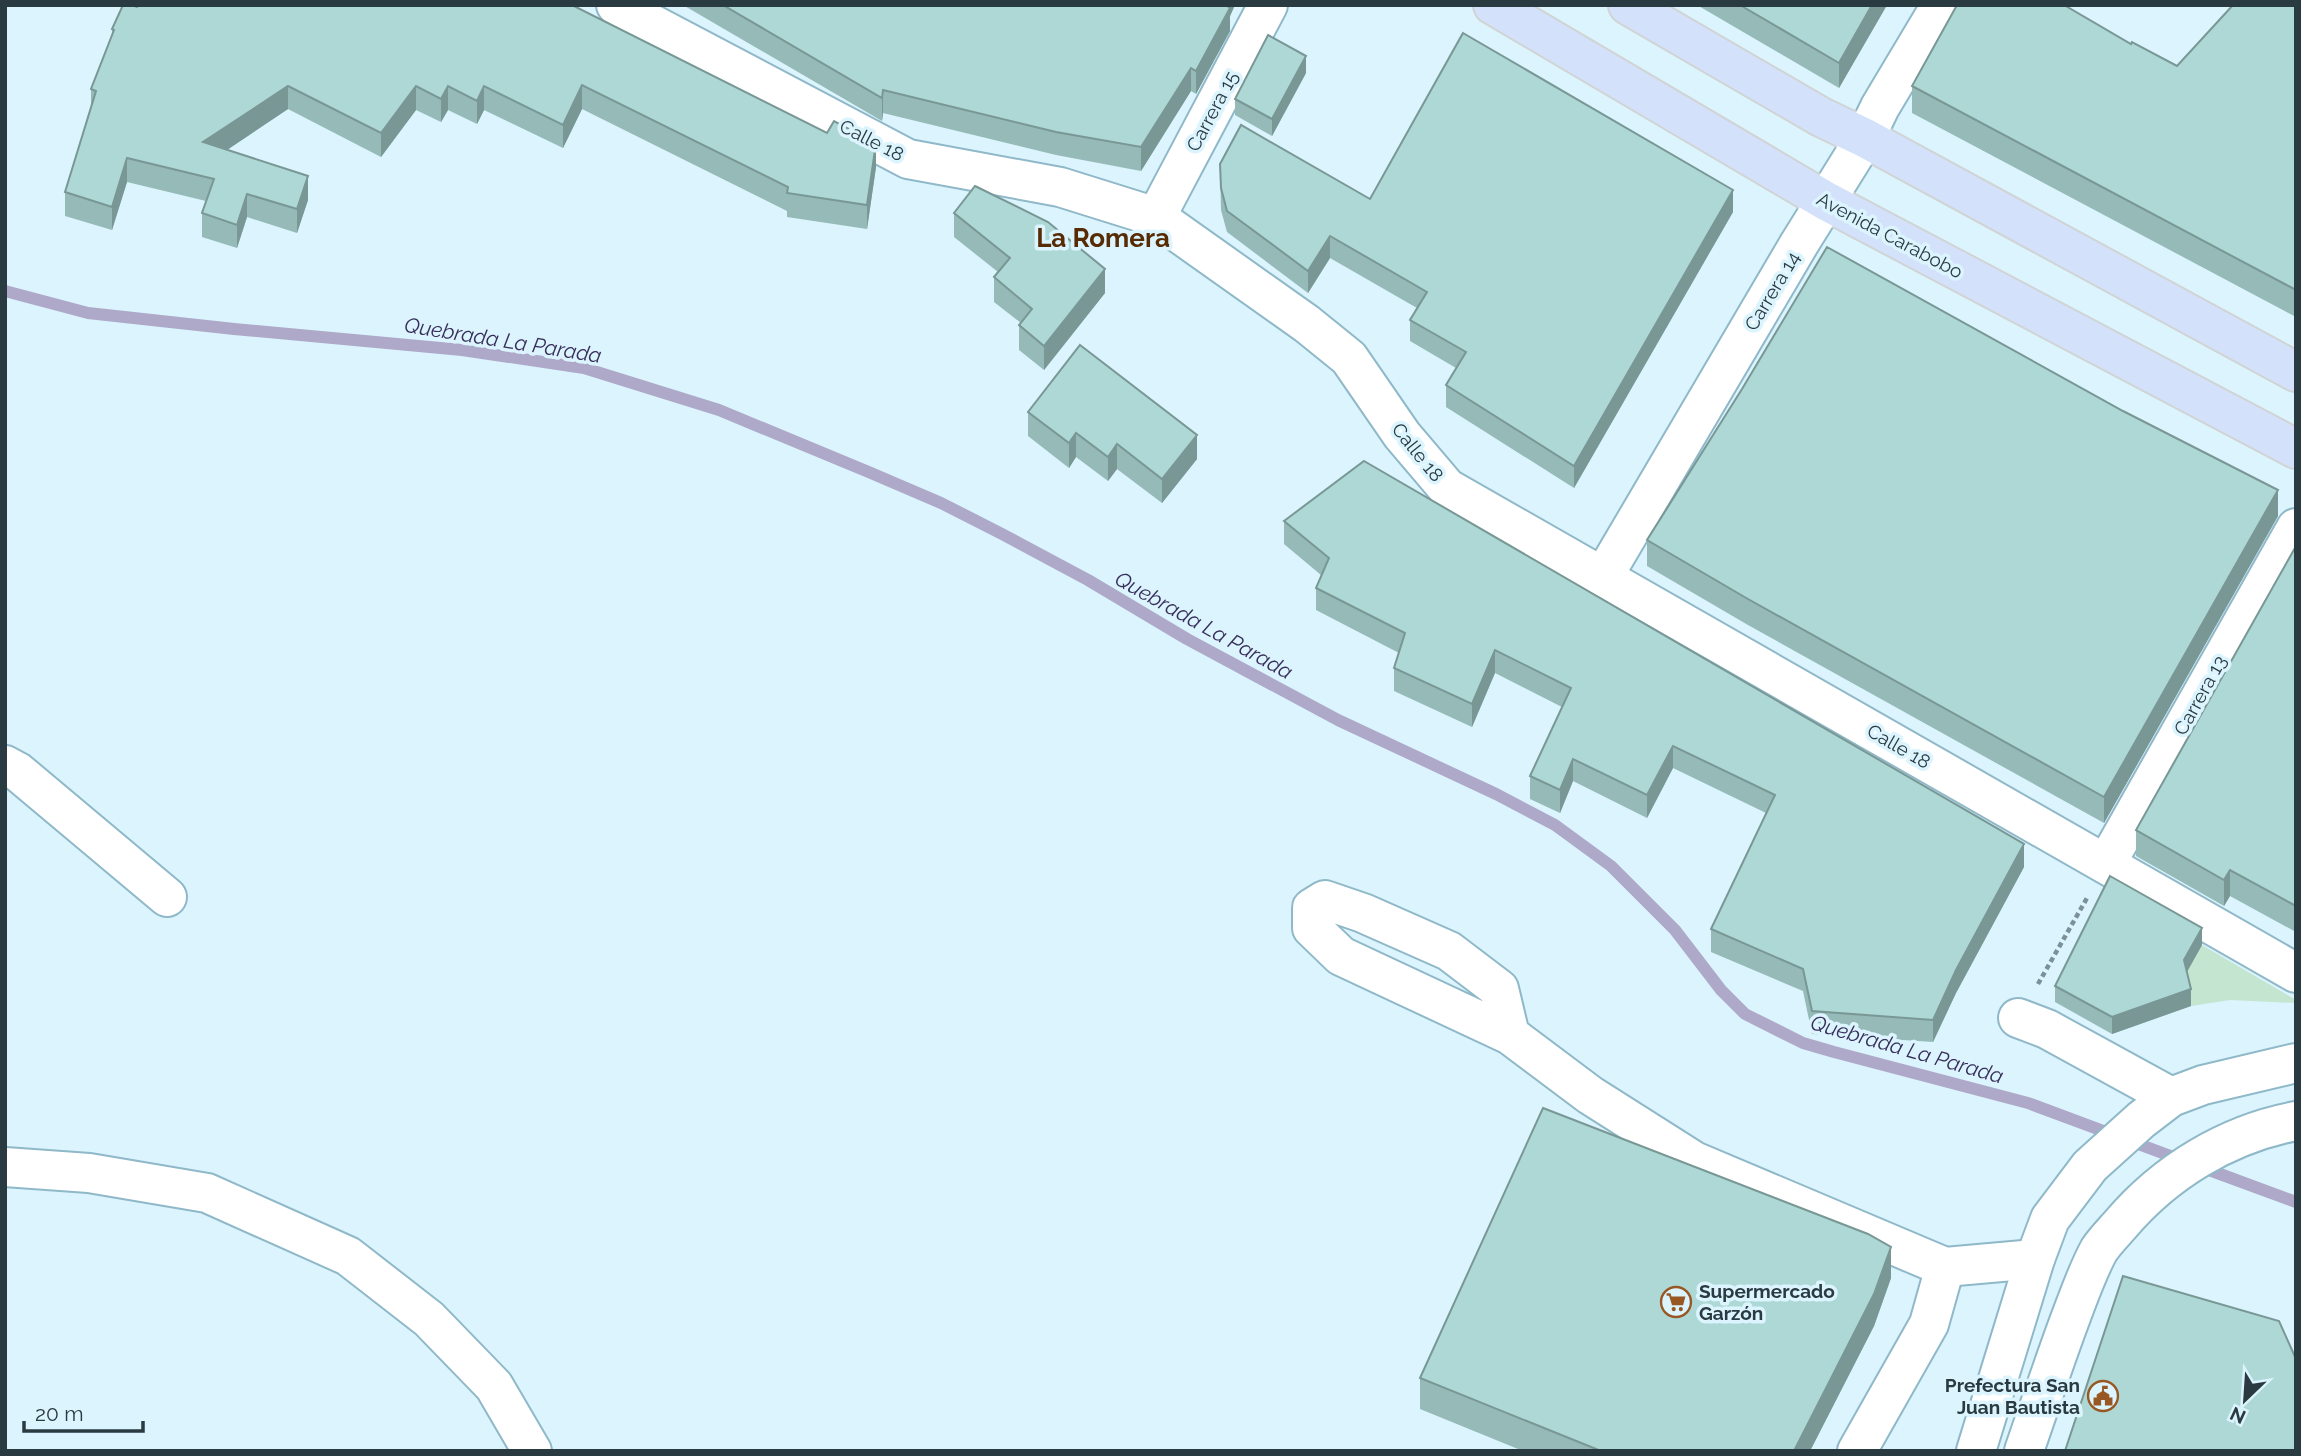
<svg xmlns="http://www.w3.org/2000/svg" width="2301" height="1456" font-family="Raleway,sans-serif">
<rect width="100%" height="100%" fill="#dbf4fe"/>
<polygon fill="#c4e5d0" points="2202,945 2296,1000 2296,1003 2230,1000 2191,1006 2181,965"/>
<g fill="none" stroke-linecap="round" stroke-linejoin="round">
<g stroke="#aea9c9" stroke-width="12">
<polyline points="5,291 88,313 234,329 462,350 584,368 719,410 871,473 941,503 1002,534 1088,580 1187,639 1338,720 1496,794 1555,825 1611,866 1675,930 1721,990 1745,1014 1803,1043 1834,1052 2028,1103 2184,1161"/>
<polyline points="2201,1167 2296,1202"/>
</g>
<g stroke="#8fb8c8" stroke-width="42">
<g id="minor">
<polyline points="616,5 908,159 1060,187 1156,217 1307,324 1349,358 1402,435 1447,488 2296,973"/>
<polyline points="1156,217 1268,5"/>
<polyline points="1603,577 1799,244 1865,138 1880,107 1941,5"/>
<polyline points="5,765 18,772 167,897"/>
<polyline points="2106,864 2296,528"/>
<polyline points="2018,1018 2047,1029 2171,1097"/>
<polyline points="1510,1035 1499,989 1449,951 1363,913 1325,900 1312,908 1312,928 1341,956 1510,1035 1590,1095 1694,1161 1945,1267 2035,1259"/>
<polyline points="5,1167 89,1173 207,1193 348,1256 429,1319 494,1386 532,1451"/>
<polyline points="1857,1451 1929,1324 1945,1267"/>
<polyline points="1976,1451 2035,1259 2050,1219 2090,1166 2141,1120 2171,1097 2203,1085 2296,1063"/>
<path d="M2024,1451C2040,1405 2055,1359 2072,1314C2080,1293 2088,1270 2099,1250C2105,1241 2113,1233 2120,1225C2165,1172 2227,1134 2296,1121"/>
</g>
</g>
<g stroke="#d0d4d5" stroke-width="42">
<g id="major">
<polyline points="1493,5 1826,201 2296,449"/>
<polyline points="1628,5 1821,117 1865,138 2296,372"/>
</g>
</g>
<polyline stroke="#7c9098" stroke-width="4.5" stroke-dasharray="5 3.5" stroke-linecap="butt" points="2038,984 2087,898"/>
<use href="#minor" stroke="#fff" stroke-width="38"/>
<use href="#major" stroke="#d3e2fa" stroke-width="38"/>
</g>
<g fill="#95bab7">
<polygon points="572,5 876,167 867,229 787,217 787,211 582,109 563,148 484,110 477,124 448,110 441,122 416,110 381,157 288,109 227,150 308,200 297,233 247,217 237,248 202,237 202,213 206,201 127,182 112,230 65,216 65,192 91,109 91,89 112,36 112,29 137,7"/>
<polygon points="683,5 1235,5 1230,16 1230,31 1196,94 1191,91 1141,171 1056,155 883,113 882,121"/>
<polygon points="1697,5 1887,5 1839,88"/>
<polygon points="2296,5 2296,317 1912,113 1912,86 2131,44 2177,66"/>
<polygon points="1306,73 1272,136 1235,115 1235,99"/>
<polygon points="1220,164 1370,199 1733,212 1574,488 1446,407 1446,385 1456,368 1410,341 1410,320 1417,308 1330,258 1308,293 1227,232 1221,210"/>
<polygon points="954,213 1105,293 1044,370 1019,350 1019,325 1021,323 994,302 994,277 998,272 954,237"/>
<polygon points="1028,412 1197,459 1162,503 1117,469 1108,481 1076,457 1069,468 1028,436"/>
<polygon points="2278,516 2104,823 1748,625 1647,566 1647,540"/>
<polygon points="1284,521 2024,867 1956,993 1933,1042 1812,1034 1803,991 1711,952 1711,929 1766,813 1673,768 1647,818 1573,781 1560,813 1530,799 1530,776 1562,707 1495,673 1472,727 1394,691 1394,668 1399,653 1316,610 1316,588 1321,575 1284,544"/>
<polygon points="2296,546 2296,932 2230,896 2224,906 2136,856 2136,830"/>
<polygon points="2202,945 2187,972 2191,1006 2112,1034 2055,1002 2055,986"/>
<polygon points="1891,1278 1874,1326 1810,1451 1523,1451 1420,1409 1420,1378"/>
</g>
<g fill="#799795">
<polygon points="1224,5 1235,5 1230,16 1230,31 1196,94 1196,71"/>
<polygon points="1872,5 1887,5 1839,88 1839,63"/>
<polygon points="1306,56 1306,73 1272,136 1272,119"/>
<polygon points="1191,68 1191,91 1141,171 1141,147"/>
<polygon points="582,85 582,109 563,148 563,125"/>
<polygon points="288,86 288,109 203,166 203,142"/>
<polygon points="416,86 416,110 381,157 381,133"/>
<polygon points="448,86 448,110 441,122 441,99"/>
<polygon points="484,86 484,110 477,124 477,101"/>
<polygon points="883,90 883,113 882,121 882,98"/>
<polygon points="876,143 876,167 867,229 867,205"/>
<polygon points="127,158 127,182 112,230 112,207"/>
<polygon points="308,176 308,200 297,233 297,209"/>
<polygon points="1733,190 1733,212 1574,488 1574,466"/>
<polygon points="247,194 247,217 237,248 237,225"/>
<polygon points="1330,236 1330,258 1308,293 1308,271"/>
<polygon points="1105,269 1105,293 1044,370 1044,346"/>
<polygon points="1076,433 1076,457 1069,468 1069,443"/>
<polygon points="1197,435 1197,459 1162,503 1162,479"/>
<polygon points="1117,444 1117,469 1108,481 1108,457"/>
<polygon points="2278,490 2278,516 2104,823 2104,797"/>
<polygon points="1495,650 1495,673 1472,727 1472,704"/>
<polygon points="1673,746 1673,768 1647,818 1647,795"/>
<polygon points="1573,759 1573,781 1560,813 1560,790"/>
<polygon points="2024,844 2024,867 1956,993 1933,1042 1933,1020 1956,970"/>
<polygon points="2230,870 2230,896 2224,906 2224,880"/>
<polygon points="2202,928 2202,945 2184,977 2184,960"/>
<polygon points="2191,989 2191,1006 2112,1034 2112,1017"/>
<polygon points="1891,1247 1891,1278 1874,1326 1810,1451 1794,1451"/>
</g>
<g fill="#add8d5" stroke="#799795" stroke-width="2">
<polygon points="123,5 132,5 137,7 138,5 572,5 827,133 834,121 876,143 867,205 787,193 788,187 582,85 563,125 484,86 477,101 448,86 441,99 416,86 381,133 288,86 203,142 308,176 297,209 247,194 237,225 202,213 214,179 127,158 112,207 65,192 96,91 91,89 114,30 112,29"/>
<polygon points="723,5 1226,5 1230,8 1196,71 1191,68 1141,147 1056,132 883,90 882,98"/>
<polygon points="1740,5 1872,5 1839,63"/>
<polygon points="1957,5 2064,5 2131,44 2132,42 2177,66 2233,5 2296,5 2296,290 1912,86"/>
<polygon points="1463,33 1733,190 1574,466 1446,385 1466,352 1410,320 1427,292 1330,236 1308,271 1227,211 1221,188 1220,164 1241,125 1370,199"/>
<polygon points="1268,35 1306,56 1272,119 1235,99"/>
<polygon points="975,186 1048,222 1105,269 1044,346 1019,325 1032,309 994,277 1010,258 954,213"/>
<polygon points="1827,247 2123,411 2278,490 2104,797 1748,599 1647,540 1742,389"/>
<polygon points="1080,345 1197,435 1162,479 1117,444 1108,457 1076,433 1069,443 1028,412"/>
<polygon points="1364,461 2024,844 1956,970 1933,1020 1812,1011 1803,969 1711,929 1775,795 1673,746 1647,795 1573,759 1560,790 1530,776 1571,688 1495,650 1472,704 1394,668 1405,633 1316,588 1329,558 1284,521"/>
<polygon points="2296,546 2296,906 2230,870 2224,880 2136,830"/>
<polygon points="2110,876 2202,928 2184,960 2191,989 2112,1017 2055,986"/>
<polygon points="1543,1108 1868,1234 1891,1247 1874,1294 1794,1451 1601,1451 1420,1378"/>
<polygon points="2123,1276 2279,1321 2296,1359 2296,1451 2065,1451"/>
</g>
<defs>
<g id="supermarket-ring" transform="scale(1.575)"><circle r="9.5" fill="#dbf4fe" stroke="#985723" stroke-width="1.5"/><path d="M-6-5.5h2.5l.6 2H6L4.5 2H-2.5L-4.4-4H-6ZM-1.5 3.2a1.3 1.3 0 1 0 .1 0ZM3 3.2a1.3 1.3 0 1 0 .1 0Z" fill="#985723"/></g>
<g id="civic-ring" transform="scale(1.575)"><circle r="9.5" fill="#dbf4fe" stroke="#985723" stroke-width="1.5"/><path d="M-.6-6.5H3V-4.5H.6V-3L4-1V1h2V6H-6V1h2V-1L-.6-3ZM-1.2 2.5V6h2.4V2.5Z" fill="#985723"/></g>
</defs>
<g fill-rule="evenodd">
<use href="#supermarket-ring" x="1676" y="1302"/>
<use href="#civic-ring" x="2103" y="1396"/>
</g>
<g text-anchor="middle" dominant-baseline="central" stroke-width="7" stroke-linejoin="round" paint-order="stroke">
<g font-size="19" fill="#2a3a41" stroke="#dbf4fe">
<text transform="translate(1212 111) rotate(-62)">Carrera 15</text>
<text transform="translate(872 140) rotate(27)">Calle 18</text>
<text transform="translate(1890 235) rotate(28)">Avenida Carabobo</text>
<text transform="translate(1772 291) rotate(-59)">Carrera 14</text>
<text transform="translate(1418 452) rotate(51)">Calle 18</text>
<text transform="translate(2200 695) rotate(-61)">Carrera 13</text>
<text transform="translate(1899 746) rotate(30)">Calle 18</text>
</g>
<g font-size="19" font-weight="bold" fill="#2a3a41" stroke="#dbf4fe" text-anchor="start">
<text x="1699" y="1291">Supermercado<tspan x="1699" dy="22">Garzón</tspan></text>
<text x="2080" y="1385" text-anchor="end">Prefectura San<tspan x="2080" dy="22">Juan Bautista</tspan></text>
</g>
<g font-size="21" font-style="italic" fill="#382e5a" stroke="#dbf4fe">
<text transform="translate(503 340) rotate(9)">Quebrada La Parada</text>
<text transform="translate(1204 625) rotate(29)">Quebrada La Parada</text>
<text transform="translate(1907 1049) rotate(16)">Quebrada La Parada</text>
</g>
<g font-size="26" font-weight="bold" fill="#572b04" stroke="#dbf4fe">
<text x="1103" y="238">La Romera</text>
</g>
</g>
<rect width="2301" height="1456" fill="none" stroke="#2a3a41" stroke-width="14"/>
<g transform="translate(2245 1400) rotate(205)" stroke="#dbf4fe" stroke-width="5" paint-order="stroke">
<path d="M0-5L12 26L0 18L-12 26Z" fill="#2a3a41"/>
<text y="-10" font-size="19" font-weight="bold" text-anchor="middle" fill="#2a3a41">N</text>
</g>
<path d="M24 1421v10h119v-10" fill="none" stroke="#2a3a41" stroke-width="3.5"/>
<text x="35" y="1421" font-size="21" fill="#2a3a41" stroke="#dbf4fe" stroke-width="5" paint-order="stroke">20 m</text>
</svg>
